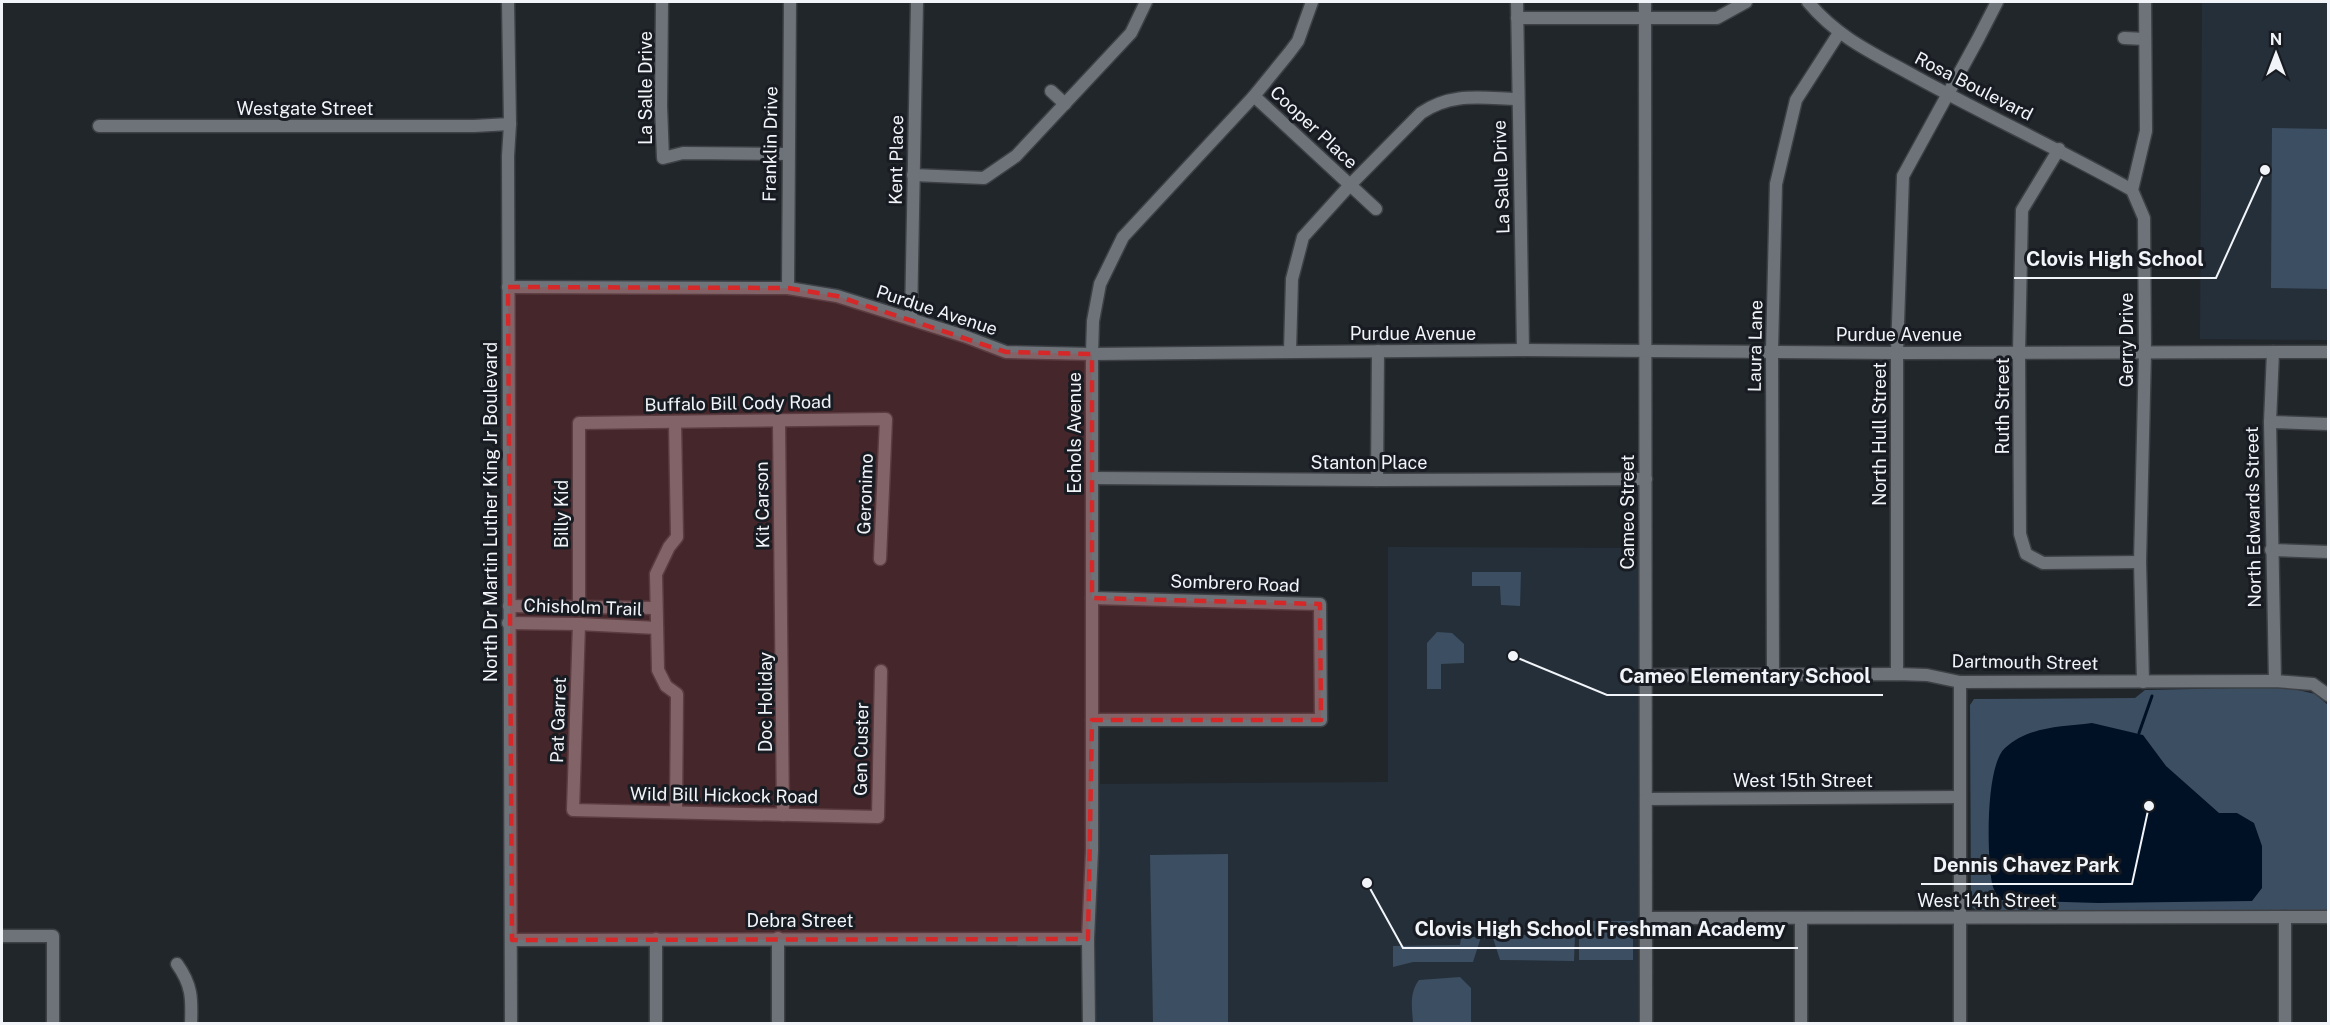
<svg xmlns="http://www.w3.org/2000/svg" width="2330" height="1025" font-family="'Public Sans',sans-serif">
<rect width="100%" height="100%" fill="#21262b"/>
<g fill="#252f39">
<polygon points="2202,2 2328,2 2328,340 2200,339"/>
<polygon points="1388,547 1638,548 1638,1023 1096,1024 1096,924 1100,784 1388,782"/>
</g>
<g fill="#3c4e61">
<polygon points="2272,128 2328,129 2328,289 2271,288"/>
<polygon points="1472,572 1521,572 1520,606 1501,605 1500,586 1472,586"/>
<polygon points="1437,632 1452,633 1464,644 1464,663 1441,664 1441,689 1427,689 1427,643"/>
<polygon points="2285,687 2315,694 2328,705 2328,911 1977,911 1971,906 1970,705 1974,699 2135,698 2145,690"/>
<polygon points="1228,854 1228,1022 1153,1023 1150,855"/>
<rect x="1579" y="921" width="54" height="39"/>
<polygon points="1492,935 1575,935 1574,961 1500,960"/>
<polygon points="1461,937 1481,937 1473,962 1413,962 1393,967 1393,946 1460,945"/>
<path d="M1460,977L1471,988V1023H1413C1412,1008 1409,993 1419,980Z"/>
</g>
<path fill="#001025" d="M2092,723L2143,735L2166,766L2219,813H2237L2254,823L2262,846V888L2252,901L2098,903L2000,900C1997,895 1993,889 1992,883C1987,857 1985,766 2005,748C2029,726 2061,727 2092,723Z"/>
<g fill="none" stroke-linecap="round" stroke-linejoin="round">
<polyline stroke="#001025" stroke-width="3" points="2139,733 2152,696"/>
<g stroke="#3d4146" stroke-width="15">
<g id="minor">
<polyline points="508,2 510,124 508,156 511,1024"/>
<polyline points="662,2 661,106 663,158 683,153 788,154"/>
<polyline points="1517,2 1523,350"/>
<polyline points="1645,2 1646,1024"/>
<path d="M1808,2C1839,39 1875,54 1916,77C1987,116 2061,150 2132,190"/>
<polyline points="1517,18 1717,18 1746,2"/>
<polyline points="2124,38 2145,39"/>
<polyline points="1051,91 1065,104"/>
<polyline points="1254,96 1376,209"/>
<polyline points="99,126 474,126 510,124"/>
<polyline points="2059,149 2022,210 2019,352 2020,534 2026,554 2043,563 2140,562"/>
<polyline points="913,175 984,178 1016,156 1131,33 1146,2"/>
<polyline points="508,287 788,288 837,296 964,336 1006,352 1092,354 1523,350 1897,353 2328,352"/>
<polyline points="788,288 790,2"/>
<polyline points="911,319 917,2"/>
<path d="M1290,351L1292,279L1303,237L1350,185L1421,113C1452,92 1481,98 1517,99"/>
<polyline points="2273,352 2270,422 2275,681"/>
<polyline points="779,421 783,815"/>
<polyline points="675,422 677,537 669,547 656,574 658,670 666,686 677,694 676,812"/>
<polyline points="2270,422 2328,424"/>
<polyline points="1093,478 1377,480 1646,479"/>
<polyline points="1377,480 1378,351"/>
<polyline points="2271,550 2328,552"/>
<polyline points="579,605 579,423 886,419 880,559"/>
<polyline points="509,606 656,608"/>
<polyline points="508,623 579,624 657,628"/>
<polyline points="579,624 573,810 878,817 881,671"/>
<polyline points="1773,674 1772,351 1776,184 1796,100 1839,33"/>
<polyline points="1897,674 1897,353 1903,176 1978,39 1997,2"/>
<polyline points="1645,675 1897,674 1927,675 1960,682 2275,681 2313,684 2328,695"/>
<polyline points="2143,682 2140,562 2145,352 2144,218 2132,190 2146,131 2145,2"/>
<polyline points="1092,720 1321,720 1320,604 1092,598"/>
<polyline points="1646,799 1959,797"/>
<polyline points="2285,917 2285,1024"/>
<polyline points="1646,918 2328,917"/>
<polyline points="2,936 53,936 53,1024"/>
<polyline points="778,938 778,1024"/>
<polyline points="656,939 656,1024"/>
<polyline points="512,940 1088,939"/>
<path d="M177,964C192,985 192,998 191,1024"/>
<polyline points="1089,1024 1088,939 1092,851 1092,354 1093,321 1100,284 1123,237 1254,96 1289,53 1298,41 1312,2"/>
<polyline points="1801,1024 1801,918"/>
<polyline points="1960,1024 1960,682"/>
</g>
</g>
<use href="#minor" stroke="#6d7379" stroke-width="12"/>
</g>
<path fill="#d62828" fill-opacity="0.2" stroke="#d62828" stroke-width="4.5" stroke-dasharray="12 8" stroke-linejoin="round" d="M508,287L788,288L837,296L1006,352L1092,354V598L1320,604L1321,720H1092L1088,939L512,940Z"/>
<g text-anchor="middle" dominant-baseline="central" stroke-width="6" stroke-linejoin="round" paint-order="stroke">
<g font-size="18" fill="#f1f4f8" stroke="#181c22">
<text transform="translate(1974 86) rotate(27)">Rosa Boulevard</text>
<text transform="translate(645 88) rotate(-90)">La Salle Drive</text>
<text x="305" y="108">Westgate Street</text>
<text transform="translate(1314 127) rotate(43)">Cooper Place</text>
<text transform="translate(770 144) rotate(-89)">Franklin Drive</text>
<text transform="translate(896 160) rotate(-89)">Kent Place</text>
<text transform="translate(1501 177) rotate(-92)">La Salle Drive</text>
<text transform="translate(937 310) rotate(18)">Purdue Avenue</text>
<text x="1413" y="333">Purdue Avenue</text>
<text x="1899" y="334">Purdue Avenue</text>
<text transform="translate(2126 340) rotate(-90)">Gerry Drive</text>
<text transform="translate(1755 346) rotate(-89)">Laura Lane</text>
<text transform="translate(738 403) rotate(-1)">Buffalo Bill Cody Road</text>
<text transform="translate(2002 406) rotate(-90)">Ruth Street</text>
<text transform="translate(1074 433) rotate(-90)">Echols Avenue</text>
<text transform="translate(1879 434) rotate(-90)">North Hull Street</text>
<text x="1369" y="462">Stanton Place</text>
<text transform="translate(865 494) rotate(-88)">Geronimo</text>
<text transform="translate(762 505) rotate(-91)">Kit Carson</text>
<text transform="translate(490 512) rotate(-90)">North Dr Martin Luther King Jr Boulevard</text>
<text transform="translate(1627 512) rotate(-90)">Cameo Street</text>
<text transform="translate(561 514) rotate(-90)">Billy Kid</text>
<text transform="translate(2253 517) rotate(-91)">North Edwards Street</text>
<text transform="translate(1235 583) rotate(2)">Sombrero Road</text>
<text transform="translate(583 607) rotate(2)">Chisholm Trail</text>
<text transform="translate(2025 662) rotate(1)">Dartmouth Street</text>
<text transform="translate(765 702) rotate(-90)">Doc Holiday</text>
<text transform="translate(558 720) rotate(-88)">Pat Garret</text>
<text transform="translate(861 749) rotate(-89)">Gen Custer</text>
<text x="1803" y="780">West 15th Street</text>
<text transform="translate(724 795) rotate(1)">Wild Bill Hickock Road</text>
<text x="1987" y="900">West 14th Street</text>
<text x="800" y="920">Debra Street</text>
</g>
</g>
<path fill="none" stroke="#f1f4f8" stroke-width="2" d="M2265 170L2216 278H2014M1513 656L1607 695H1883M2149 806L2132 884H1921M1367 883L1403 948H1798"/>
<g fill="#f1f4f8" stroke="#181c22" stroke-width="2">
<circle cx="2265" cy="170" r="6"/>
<circle cx="1513" cy="656" r="6"/>
<circle cx="2149" cy="806" r="6"/>
<circle cx="1367" cy="883" r="6"/>
</g>
<g font-size="20" text-anchor="middle" font-weight="bold" fill="#f1f4f8" stroke="#181c22" stroke-width="6" stroke-linejoin="round" paint-order="stroke">
<text x="2115" y="266">Clovis High School</text>
<text x="1745" y="683">Cameo Elementary School</text>
<text x="2026" y="872">Dennis Chavez Park</text>
<text x="1600" y="936">Clovis High School Freshman Academy</text>
</g>
<rect width="2330" height="1025" fill="none" stroke="#f1f4f8" stroke-width="6"/>
<g transform="translate(2276 54)" stroke="#181c22" stroke-width="4.5" paint-order="stroke">
<path d="M0-4.5L10 22L0 15L-10 22Z" fill="#f1f4f8"/>
<text y="-9" font-size="16" font-weight="bold" text-anchor="middle" fill="#f1f4f8">N</text>
</g>
</svg>
